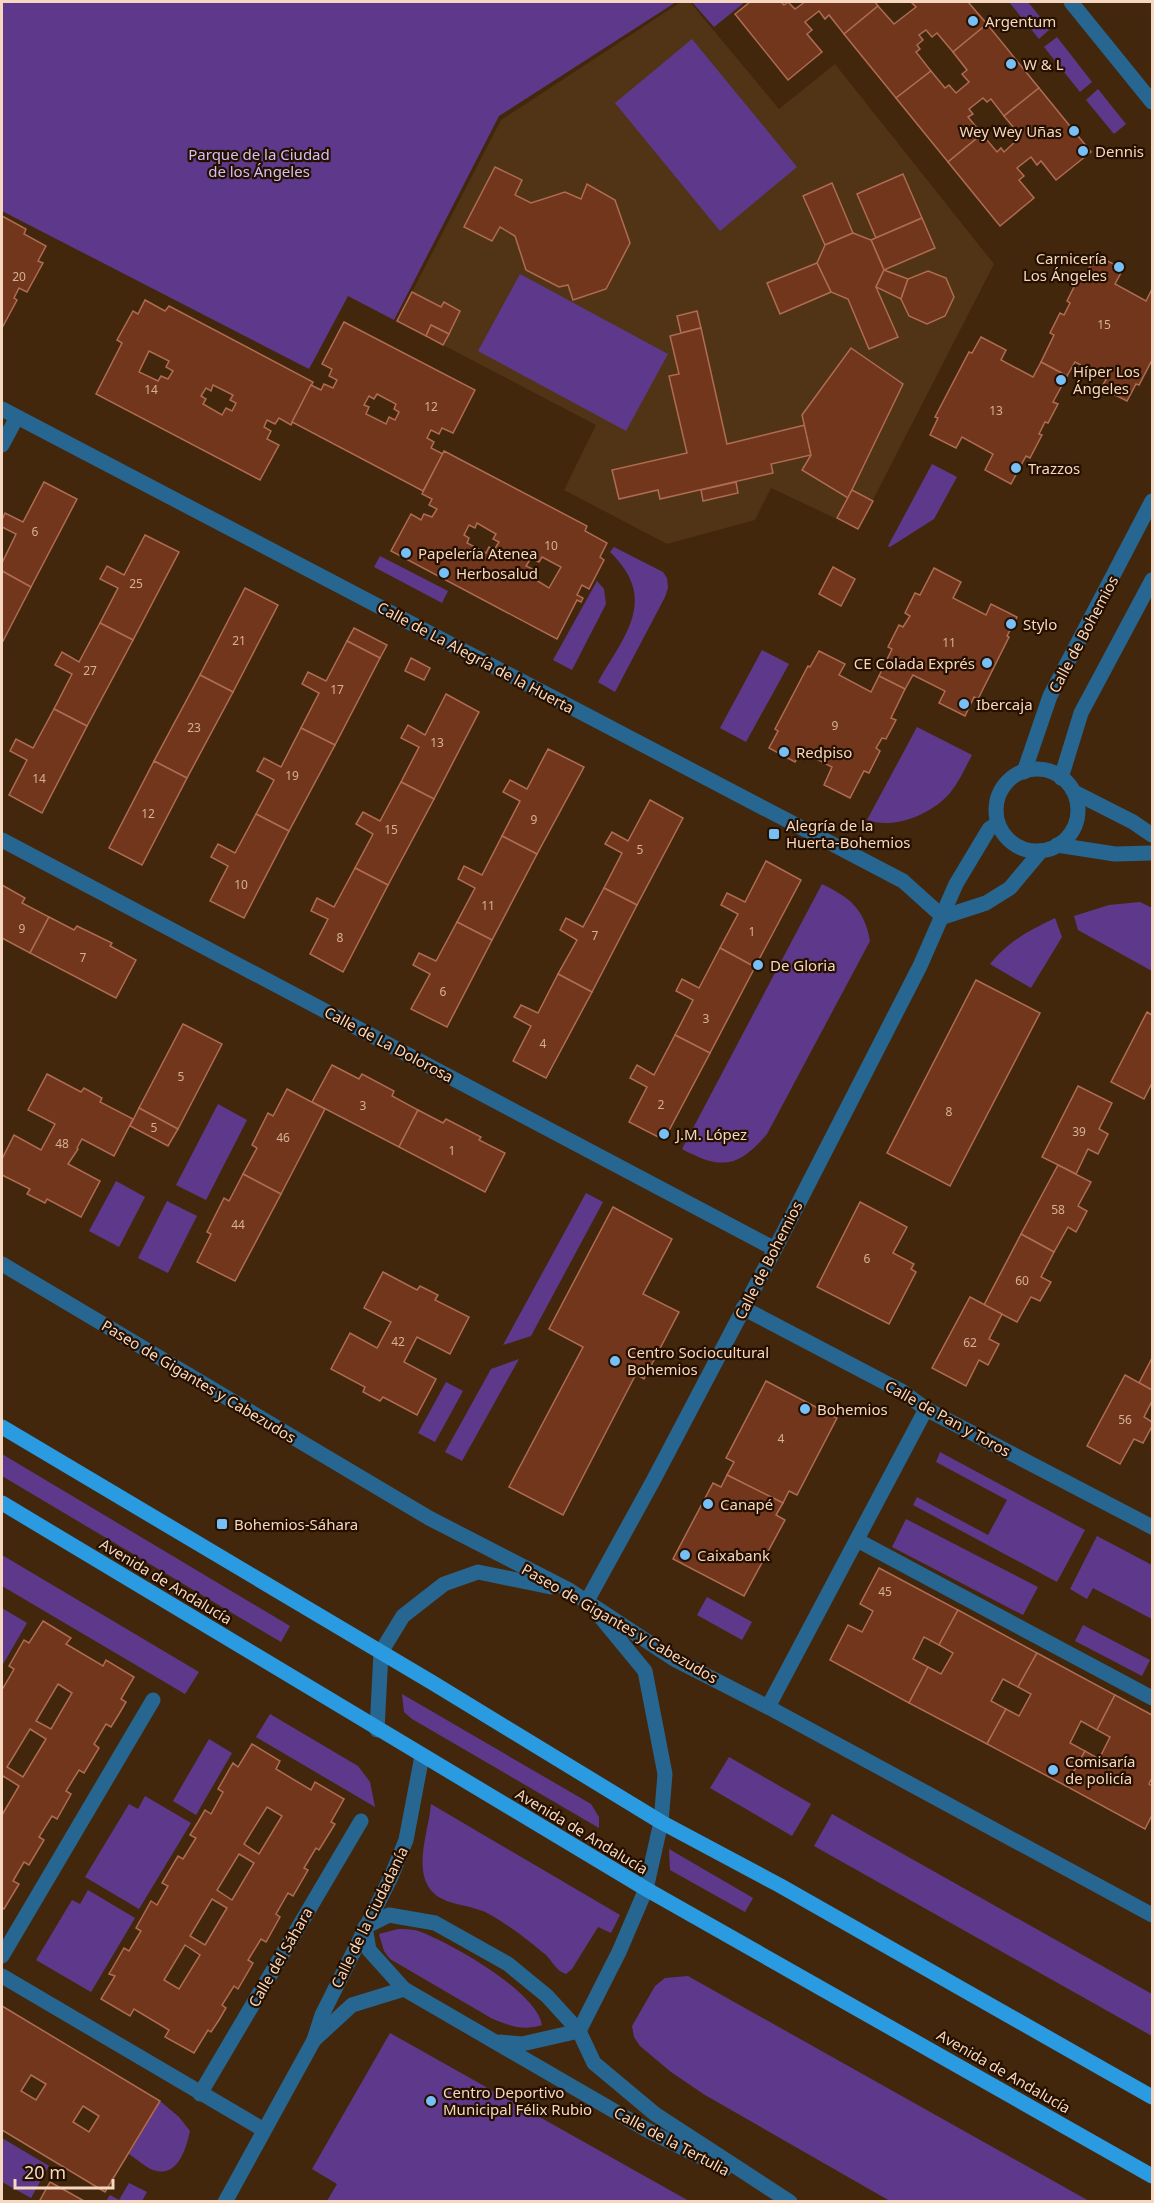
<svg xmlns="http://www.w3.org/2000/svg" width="1154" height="2203" font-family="'Noto Sans',sans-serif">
<rect width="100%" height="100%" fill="#42270d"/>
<polygon fill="#513315" points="681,2 690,2 779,109 835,64 994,264 858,529 771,488 755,520 667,544 564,490 596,425 397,321 501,120"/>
<g fill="#5e398b">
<polygon points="2,2 676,2 499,116 394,320 348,296 309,369 2,211"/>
<polygon points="692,2 745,2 714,27"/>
<polygon points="1009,2 1028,2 1050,29 1039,39"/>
<polygon points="1057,37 1092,82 1080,92 1044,47"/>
<polygon points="692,39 797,167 720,231 615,103"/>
<polygon points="1098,89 1126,124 1114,134 1086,100"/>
<polygon points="520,274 668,354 626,431 478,351"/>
<polygon points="932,464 957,477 934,519 890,547 888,546"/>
<path d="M614,547L663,572L667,578L668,588L665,597L615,692L598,682C625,635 659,599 610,552Z"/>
<polygon points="380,556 448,591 442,603 374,567"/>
<polygon points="597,581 604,589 606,604 572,670 553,660"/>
<polygon points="762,650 789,664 746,742 720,728"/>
<path d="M917,727L972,755C965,768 959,782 950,793C932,814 894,830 867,820Z"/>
<path d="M822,884C850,898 864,908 870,941L767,1134C738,1168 721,1170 682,1149Z"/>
<polygon points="1140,902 1152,908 1152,971 1078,930 1074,916 1109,905"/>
<path d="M1055,918L1062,937L1031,988L990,964C1009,941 1028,931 1055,918Z"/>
<polygon points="218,1104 247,1120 206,1200 176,1185"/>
<polygon points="116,1181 145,1197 119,1247 89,1231"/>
<polygon points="586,1193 603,1202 531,1336 503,1345"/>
<polygon points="167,1201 197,1216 168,1273 138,1258"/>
<polygon points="519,1359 462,1461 445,1452 491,1369"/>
<polygon points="446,1382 463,1391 435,1442 418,1433"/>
<polygon points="940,1452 1085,1530 1057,1582 913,1505 917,1497 988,1535 1007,1500 936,1462"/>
<polygon points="2,1454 290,1626 281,1642 2,1476"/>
<polygon points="906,1519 1038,1587 1023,1615 892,1547"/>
<polygon points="1097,1536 1152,1565 1152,1619 1093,1588 1087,1599 1070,1589"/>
<polygon points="2,1555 199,1672 185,1694 2,1586"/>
<polygon points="707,1597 752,1622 742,1640 697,1615"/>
<polygon points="2,1608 27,1623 2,1666"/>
<polygon points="1083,1625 1150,1660 1142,1676 1075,1641"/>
<polygon points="402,1694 591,1804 599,1817 599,1828 412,1719 404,1712"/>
<polygon points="270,1714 358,1766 370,1782 375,1807 256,1737"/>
<polygon points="209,1739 232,1753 196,1815 173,1801"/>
<polygon points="729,1757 811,1804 792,1836 710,1788"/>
<polygon points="145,1796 191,1823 139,1909 85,1877 129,1804 138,1809"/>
<path d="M431,1804L620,1915L611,1933L598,1927L572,1969L566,1974C556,1971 553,1962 546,1955C529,1941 509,1925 489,1914C470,1903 440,1907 428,1886C415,1863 429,1829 431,1804Z"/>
<polygon points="832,1814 1152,1994 1152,2036 814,1846"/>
<polygon points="669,1849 753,1898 745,1912 670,1870"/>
<polygon points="88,1890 135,1918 91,1992 36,1960 72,1900 80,1904"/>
<path d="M398,1929C406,1929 414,1929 421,1932C452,1944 536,1991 542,2025C523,2031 509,2026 491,2018L390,1959L384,1951L379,1934Z"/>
<polygon points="688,1976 711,1989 1089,2201 890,2201 705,2095 671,2072 640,2046 634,2037 632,2026 655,1986 665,1978"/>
<polygon points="390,2033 689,2201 327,2201 337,2184 312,2169"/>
<path d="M160,2101L179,2117L190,2131C187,2145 179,2176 157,2171C148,2170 137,2159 129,2154Z"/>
<polygon points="2,2138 49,2166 31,2198 2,2182"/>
<polygon points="129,2183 147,2192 142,2201 106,2201 110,2195 119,2200"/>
</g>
<g fill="#72361d" stroke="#ae6c52" stroke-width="1.5" fill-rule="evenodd">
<polygon points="750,2 781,2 784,5 788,2 795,9 805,2 875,2 878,6 844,34 829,15 825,19 819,11 805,22 812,30 807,34 822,52 788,80 735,14"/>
<polygon points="911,2 968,2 987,24 953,52 937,33 932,37 926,30 919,35 923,40 917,45 920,49 916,52 931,71 896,98 844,34 878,6 894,24 916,7"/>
<polygon points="987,24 1039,88 1004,116 991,99 987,102 983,98 969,109 973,114 968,117 982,134 948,162 896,98 931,71 945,88 949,85 956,93 969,82 962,74 967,70 953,52"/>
<polygon points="1039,88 1091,152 1056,180 1041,161 1037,165 1031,157 1017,168 1024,176 1019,180 1034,198 1000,226 948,162 982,134 997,152 1001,148 1004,152 1017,140 1015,137 1019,134 1004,116"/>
<polygon points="495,167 522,180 515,195 531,203 565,192 581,199 587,184 615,200 630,243 606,289 573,300 568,285 559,287 526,270 515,236 500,227 492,241 464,227"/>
<polygon points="903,174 922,218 876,238 857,194"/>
<polygon points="832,183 853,233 825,245 803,196"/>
<polygon points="2,216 26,229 24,234 46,246 38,261 43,263 27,292 19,288 14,298 17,300 2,328"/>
<polygon points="922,218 935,248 884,270 871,240"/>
<polygon points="853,233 871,240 884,270 876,287 898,337 869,349 848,299 831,292 817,263 825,245"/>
<polygon points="1096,255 1123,269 1115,284 1146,301 1152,289 1152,360 1139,385 1136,384 1127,401 1101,388 1107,378 1075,362 1067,376 1041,362 1054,335 1050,333 1060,313 1064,315 1070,303 1067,301 1078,279 1082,281"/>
<polygon points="817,263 831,292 780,314 767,283"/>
<polygon points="884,270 908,279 901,299 876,287"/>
<polygon points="928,271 946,278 954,297 945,316 927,324 909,316 901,299 908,279"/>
<polygon points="412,292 441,307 444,302 460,311 449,334 431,325 426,336 397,321"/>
<path d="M145,300L165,311L169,306L313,382L291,425L279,418L275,424L267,420L264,427L271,431L267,439L279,445L260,480L96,394L122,343L117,340L133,311L138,314ZM149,351L169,361L166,367L173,371L168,379L161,376L158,381L139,372ZM213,385L233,395L230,400L236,403L232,411L226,408L222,415L203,404L206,399L201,396L206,388L211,391Z"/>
<polygon points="697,311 701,328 681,333 677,316"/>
<path d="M344,322L475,390L453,433L442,428L439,434L431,430L427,438L434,442L431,448L443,454L423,491L292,422L311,385L321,390L324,384L333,388L337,380L329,376L332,369L322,364ZM377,394L396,404L394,409L399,412L395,420L389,417L386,424L366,414L369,407L364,405L369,396L374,399Z"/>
<polygon points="431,325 449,334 443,345 426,336"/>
<polygon points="701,328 727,444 805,425 811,455 771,464 773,473 660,499 658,490 619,499 612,470 687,453 669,376 679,374 670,336"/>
<polygon points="981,337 1006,350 1001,360 1033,377 1041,362 1067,376 1053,402 1058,404 1048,423 1045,422 1039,434 1042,435 1030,458 1026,456 1011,484 985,470 993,454 962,437 956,448 930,435 938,418 935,417 969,352 972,353"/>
<polygon points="851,348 903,384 848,498 802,470 811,455 802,415"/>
<path d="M444,451L587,526L585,531L607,543L600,557L604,560L589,589L582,585L577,595L583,598L581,602L577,600L557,639L391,551L411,514L421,520L424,514L432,517L437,509L429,505L432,499L422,494ZM477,523L496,534L493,539L499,542L494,550L489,547L486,553L467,543L469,538L464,535L469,525L475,528ZM542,557L561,567L549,588L531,577L535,570L526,566L531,558L539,562Z"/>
<polygon points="44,482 77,499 31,587 2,571 2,563 16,534 2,527 2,520 5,513 23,522"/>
<polygon points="736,482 738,493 703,501 701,490"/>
<polygon points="852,490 873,501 858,529 837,518"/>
<polygon points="145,535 179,552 133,640 100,623 118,588 100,579 107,566 124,575"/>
<polygon points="833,567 855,579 841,606 819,594"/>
<polygon points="934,568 961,582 953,598 986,615 991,604 1017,617 1007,636 1009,637 978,699 974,697 965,716 939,703 945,691 913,675 905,689 879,676 892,649 888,647 899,625 903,627 910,616 905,613 915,593 920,595"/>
<polygon points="2,571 31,587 2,643"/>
<polygon points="245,588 278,605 233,692 200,675"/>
<polygon points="100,623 133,640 87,726 54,709 72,674 55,665 62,652 79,662"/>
<polygon points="354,628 387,645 380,658 347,641"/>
<polygon points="347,641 380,658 335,745 301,728 319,693 302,684 308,672 326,681"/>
<polygon points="819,651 845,664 839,675 871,692 879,676 905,689 891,718 896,720 886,739 882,738 876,748 880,751 869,773 864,771 850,798 824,785 832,767 801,751 795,762 769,748 778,731 775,729 808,666 810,667"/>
<polygon points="411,658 430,668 424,680 405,671"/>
<polygon points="200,675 233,692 187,778 154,761"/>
<polygon points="446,694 479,712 434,799 401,782 419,747 401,738 408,725 425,735"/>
<polygon points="54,709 87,726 42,813 9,795 27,760 10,751 16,739 33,748"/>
<polygon points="301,728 335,745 289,831 256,814 274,780 257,771 264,758 281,767"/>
<polygon points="548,749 584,767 537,854 502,836 520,801 503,792 510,780 527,789"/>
<polygon points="154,761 187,778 142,865 109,848"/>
<polygon points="401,782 434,799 388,885 355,868 373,834 356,824 363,812 380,821"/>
<polygon points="650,800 683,818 637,905 604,888 622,853 605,844 612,832 628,841"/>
<polygon points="256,814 289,831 244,918 210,901 228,866 211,857 218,844 235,853"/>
<polygon points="502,836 537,854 492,940 457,922 475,888 458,879 464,866 482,875"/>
<polygon points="766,861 801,880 755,967 720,948 738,914 721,905 727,893 745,902"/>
<polygon points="355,868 388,885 343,972 310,954 328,919 311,911 317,898 334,907"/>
<polygon points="2,885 25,898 22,903 49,917 30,953 2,938"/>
<polygon points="604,888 637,905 592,992 558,974 577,940 560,930 566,918 583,927"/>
<polygon points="49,917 74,930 77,926 112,943 110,946 136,960 116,998 30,953"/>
<polygon points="457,922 492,940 447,1027 411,1009 430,974 413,965 419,953 436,961"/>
<polygon points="720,948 755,967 710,1053 675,1035 693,1000 676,991 682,979 699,988"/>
<polygon points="558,974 592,992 546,1078 513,1061 531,1026 514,1017 521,1005 538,1013"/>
<polygon points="976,980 1040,1013 950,1186 887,1153"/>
<polygon points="1147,1012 1152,1015 1152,1083 1144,1099 1111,1082"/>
<polygon points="183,1024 222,1044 178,1129 139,1108"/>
<polygon points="675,1035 710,1053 664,1140 629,1122 647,1087 630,1078 637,1065 654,1075"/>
<polygon points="332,1065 359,1079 362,1074 394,1091 392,1096 418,1110 399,1147 312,1102"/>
<polygon points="47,1074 81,1092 84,1088 102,1098 100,1102 133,1119 114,1156 82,1139 77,1148 78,1149 68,1164 100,1181 81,1217 47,1199 45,1203 27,1194 30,1189 2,1175 2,1159 14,1135 41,1150 55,1124 28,1110"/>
<polygon points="1078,1086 1112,1103 1099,1129 1108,1134 1098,1154 1088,1149 1076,1174 1042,1157"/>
<polygon points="287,1089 325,1109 281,1194 243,1174 257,1148 252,1145 268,1113 273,1116"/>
<polygon points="139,1108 178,1129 168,1146 130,1126"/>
<polygon points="418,1110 443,1123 446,1119 481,1137 479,1140 505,1153 485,1192 399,1147"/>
<polygon points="1058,1165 1091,1182 1078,1206 1087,1211 1076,1232 1068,1227 1054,1252 1021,1234"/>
<polygon points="243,1174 281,1194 235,1281 197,1262 211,1234 207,1232 224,1198 229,1201"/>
<polygon points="860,1202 907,1227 893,1253 914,1264 911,1269 916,1272 889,1324 817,1287"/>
<polygon points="613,1207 672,1239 643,1294 679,1312 644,1379 636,1374 563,1515 509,1487 583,1347 549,1329"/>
<polygon points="1021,1234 1054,1252 1041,1277 1051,1282 1040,1301 1031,1297 1017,1322 984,1305"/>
<polygon points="383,1272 417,1290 420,1286 438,1295 435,1300 469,1317 450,1354 417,1337 404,1362 436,1379 417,1415 383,1397 380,1401 363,1392 365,1387 331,1369 350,1333 377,1348 391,1322 364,1308"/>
<polygon points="970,1297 1002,1314 989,1339 999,1344 988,1365 979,1360 966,1386 932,1368"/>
<polygon points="1152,1358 1152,1390 1139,1383"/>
<polygon points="1125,1375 1152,1390 1152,1401 1144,1417 1152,1422 1152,1426 1143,1443 1134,1439 1120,1464 1087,1446"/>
<polygon points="766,1381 837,1418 797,1495 789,1491 783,1503 727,1475 734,1462 726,1458"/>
<polygon points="727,1475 783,1503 776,1515 785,1520 744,1596 673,1559 713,1483 721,1487"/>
<polygon points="879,1568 958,1610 939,1645 924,1637 913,1659 928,1667 909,1703 830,1660 848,1625 862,1632 873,1611 860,1604"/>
<polygon points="958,1610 1037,1653 1018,1687 1003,1679 991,1701 1006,1709 987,1744 909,1703 928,1667 941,1674 953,1653 939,1645"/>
<path d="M43,1621L71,1638L66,1644L103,1666L106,1660L134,1677L121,1699L126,1702L119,1714L111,1727L106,1724L94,1744L99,1748L84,1773L79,1770L66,1791L71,1794L57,1819L52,1816L39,1837L44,1840L29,1865L24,1862L13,1881L19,1884L4,1909L2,1908V1815L19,1786L3,1776L2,1779V1690L14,1669L9,1666L24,1640L29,1643ZM58,1684L72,1693L51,1729L36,1721ZM30,1729L46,1739L23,1777L7,1767Z"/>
<polygon points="1037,1653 1115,1695 1097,1730 1081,1721 1070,1743 1085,1751 1066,1786 987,1744 1006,1709 1019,1716 1031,1694 1018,1687"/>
<polygon points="1115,1695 1152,1715 1152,1778 1149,1784 1152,1786 1152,1815 1145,1829 1066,1786 1085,1751 1099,1759 1110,1737 1097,1730"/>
<path d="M252,1744L280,1761L276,1769L311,1790L315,1782L344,1799L331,1822L335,1824L319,1850L316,1848L304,1868L308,1870L293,1896L288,1893L276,1914L280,1917L266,1942L261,1939L248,1960L253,1963L238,1989L234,1986L222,2005L226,2008L219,2020L211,2032L208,2030L194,2053L165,2037L169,2030L134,2009L130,2016L101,1999L115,1976L109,1974L124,1948L129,1951L141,1931L136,1928L151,1901L157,1905L168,1886L162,1883L178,1856L183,1859L196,1838L190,1835L198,1822L205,1810L211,1814L223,1792L218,1789L233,1763L238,1767ZM267,1807L282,1816L259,1854L244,1844ZM239,1854L254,1863L232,1900L217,1890ZM212,1899L227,1908L205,1945L190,1936ZM185,1945L200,1955L179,1989L164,1980Z"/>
<path d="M2,2006L160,2101L105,2192L2,2130ZM31,2075L46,2084L36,2100L21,2091ZM83,2106L99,2116L89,2132L73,2122Z"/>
<polygon points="50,2182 86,2202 39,2202"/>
</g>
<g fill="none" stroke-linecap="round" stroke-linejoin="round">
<g stroke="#276691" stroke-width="15">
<polyline points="1071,2 1152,102"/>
<polyline points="2,409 903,881 943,917"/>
<polyline points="2,445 17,417"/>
<circle cx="1037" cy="810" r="41"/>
<polyline points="1024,772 1050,696 1152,501"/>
<polyline points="1061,778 1081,713 1152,580"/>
<polyline points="1074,792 1133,822 1152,835"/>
<polyline points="2,840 775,1249"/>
<polyline points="1057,845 1115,854 1152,853"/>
<polyline points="943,917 986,903 1010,888 1041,851"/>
<polyline points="2,1264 429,1518 569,1590 674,1659 768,1707 1152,1915"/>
<polyline points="743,1308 903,1392 926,1409 1152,1527"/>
<polyline points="857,1540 1152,1698"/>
<polyline points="587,1601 653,1481 775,1249 920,966 956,884 989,829 998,823"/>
<polyline points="768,1707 926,1409"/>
<polyline points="377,1730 381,1652 403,1616 444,1584 478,1572 551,1587"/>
<polyline points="365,1927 389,1915 435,1923 508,1964 547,1996 579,2031 594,2063 655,2114 790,2202"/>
<polyline points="365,1927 369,1950 404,1989 647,2130 725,2169"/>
<polyline points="2,1956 153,1700"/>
<polyline points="2,1976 264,2130"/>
<polyline points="579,2031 619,1952 646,1889 661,1822 665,1774 645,1671 598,1614"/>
<polyline points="314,2040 352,2005 404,1989"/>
<polyline points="500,2042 522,2044 579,2031"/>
<polyline points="200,2094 361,1821"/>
<polyline points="225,2202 314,2040 322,2015 391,1877 406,1840 422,1756"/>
</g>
<g stroke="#2a9ae1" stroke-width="15">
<polyline points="2,1427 433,1683 661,1822 779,1885 1152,2097"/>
<polyline points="2,1503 646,1889 1152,2176"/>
</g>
</g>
<g fill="#76c0f7" stroke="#251000" stroke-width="2">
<circle cx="973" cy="21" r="6"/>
<circle cx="1011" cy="64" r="6"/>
<circle cx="1074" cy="131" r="6"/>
<circle cx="1083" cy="151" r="6"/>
<circle cx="1119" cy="267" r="6"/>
<circle cx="1061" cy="380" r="6"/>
<circle cx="1016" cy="468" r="6"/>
<circle cx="406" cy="553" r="6"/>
<circle cx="444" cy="573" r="6"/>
<circle cx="1011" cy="624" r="6"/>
<circle cx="987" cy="663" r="6"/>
<circle cx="964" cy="704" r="6"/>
<circle cx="784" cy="752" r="6"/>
<rect x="768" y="828" width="12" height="12" rx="3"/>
<circle cx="758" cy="965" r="6"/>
<circle cx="664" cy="1134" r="6"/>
<circle cx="615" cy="1361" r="6"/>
<circle cx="805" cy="1409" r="6"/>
<circle cx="708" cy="1504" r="6"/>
<rect x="216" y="1518" width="12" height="12" rx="3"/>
<circle cx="685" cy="1555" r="6"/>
<circle cx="1053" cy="1770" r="6"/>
<circle cx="431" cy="2101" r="6"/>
</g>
<g text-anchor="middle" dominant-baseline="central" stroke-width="4.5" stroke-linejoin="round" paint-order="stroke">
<g font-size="12" fill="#d4b096">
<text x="19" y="276">20</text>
<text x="1104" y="324">15</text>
<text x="151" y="389">14</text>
<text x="431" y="406">12</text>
<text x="996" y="410">13</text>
<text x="35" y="531">6</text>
<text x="551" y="545">10</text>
<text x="136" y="583">25</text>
<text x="239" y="640">21</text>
<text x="949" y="642">11</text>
<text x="90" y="670">27</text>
<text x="337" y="689">17</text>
<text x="835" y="725">9</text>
<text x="194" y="727">23</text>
<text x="437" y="742">13</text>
<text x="292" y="775">19</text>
<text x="39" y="778">14</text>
<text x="148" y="813">12</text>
<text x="534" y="819">9</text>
<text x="391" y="829">15</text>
<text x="640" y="849">5</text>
<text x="241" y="884">10</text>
<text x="488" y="905">11</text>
<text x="22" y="928">9</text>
<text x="752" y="931">1</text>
<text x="595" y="935">7</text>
<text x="340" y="937">8</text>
<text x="83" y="957">7</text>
<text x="443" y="991">6</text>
<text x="706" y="1018">3</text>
<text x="543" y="1043">4</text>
<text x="181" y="1076">5</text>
<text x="661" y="1104">2</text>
<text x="363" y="1105">3</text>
<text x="949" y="1111">8</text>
<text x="154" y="1127">5</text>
<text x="1079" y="1131">39</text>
<text x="283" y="1137">46</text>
<text x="62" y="1143">48</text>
<text x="452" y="1150">1</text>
<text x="1058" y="1209">58</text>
<text x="238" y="1224">44</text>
<text x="867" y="1258">6</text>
<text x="1022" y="1280">60</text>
<text x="398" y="1341">42</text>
<text x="970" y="1342">62</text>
<text x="1125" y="1419">56</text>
<text x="781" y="1438">4</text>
<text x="885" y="1591">45</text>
</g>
<g font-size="15" fill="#f5d8bf" stroke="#251000" text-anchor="start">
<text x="985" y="21">Argentum</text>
<text x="1023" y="64">W &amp; L</text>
<text x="1062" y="131" text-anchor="end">Wey Wey Uñas</text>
<text x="1095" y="151">Dennis</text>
<text x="1107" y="258" text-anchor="end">Carnicería<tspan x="1107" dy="17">Los Ángeles</tspan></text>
<text x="1073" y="371">Híper Los<tspan x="1073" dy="17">Ángeles</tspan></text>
<text x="1028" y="468">Trazzos</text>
<text x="418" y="553">Papelería Atenea</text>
<text x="456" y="573">Herbosalud</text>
<text x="1023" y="624">Stylo</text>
<text x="975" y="663" text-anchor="end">CE Colada Exprés</text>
<text x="976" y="704">Ibercaja</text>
<text x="796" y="752">Redpiso</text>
<text x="786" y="825">Alegría de la<tspan x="786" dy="17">Huerta-Bohemios</tspan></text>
<text x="770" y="965">De Gloria</text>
<text x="676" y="1134">J.M. López</text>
<text x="627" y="1352">Centro Sociocultural<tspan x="627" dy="17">Bohemios</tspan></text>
<text x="817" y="1409">Bohemios</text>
<text x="720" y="1504">Canapé</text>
<text x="234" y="1524">Bohemios-Sáhara</text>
<text x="697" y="1555">Caixabank</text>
<text x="1065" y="1761">Comisaría<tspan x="1065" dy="17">de policía</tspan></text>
<text x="443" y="2092">Centro Deportivo<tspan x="443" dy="17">Municipal Félix Rubio</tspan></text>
</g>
<g font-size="15" fill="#d3c0f2" stroke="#251000">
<text x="259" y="154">Parque de la Ciudad<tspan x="259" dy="17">de los Ángeles</tspan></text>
</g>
<g font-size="15" fill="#f5d8bf" stroke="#251000">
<text transform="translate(1083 634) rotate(-62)">Calle de Bohemios</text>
<text transform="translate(476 657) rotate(28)">Calle de La Alegría de la Huerta</text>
<text transform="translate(389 1044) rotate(28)">Calle de La Dolorosa</text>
<text transform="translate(768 1260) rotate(-63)">Calle de Bohemios</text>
<text transform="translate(199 1381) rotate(31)">Paseo de Gigantes y Cabezudos</text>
<text transform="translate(948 1418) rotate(29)">Calle de Pan y Toros</text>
<text transform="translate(166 1581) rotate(31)">Avenida de Andalucía</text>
<text transform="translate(620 1623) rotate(30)">Paseo de Gigantes y Cabezudos</text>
<text transform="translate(582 1831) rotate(31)">Avenida de Andalucía</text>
<text transform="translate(369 1917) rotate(-64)">Calle de la Ciudadanía</text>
<text transform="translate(280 1957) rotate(-60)">Calle del Sáhara</text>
<text transform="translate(1004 2071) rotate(30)">Avenida de Andalucía</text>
<text transform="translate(672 2141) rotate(28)">Calle de la Tertulia</text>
</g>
</g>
<rect width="1154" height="2203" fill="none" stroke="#f5d8bf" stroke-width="6"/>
<path d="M15 2179v9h98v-9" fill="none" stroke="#f5d8bf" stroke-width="3"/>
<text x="24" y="2179" font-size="18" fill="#f5d8bf" stroke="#251000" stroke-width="4.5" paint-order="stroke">20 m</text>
</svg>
